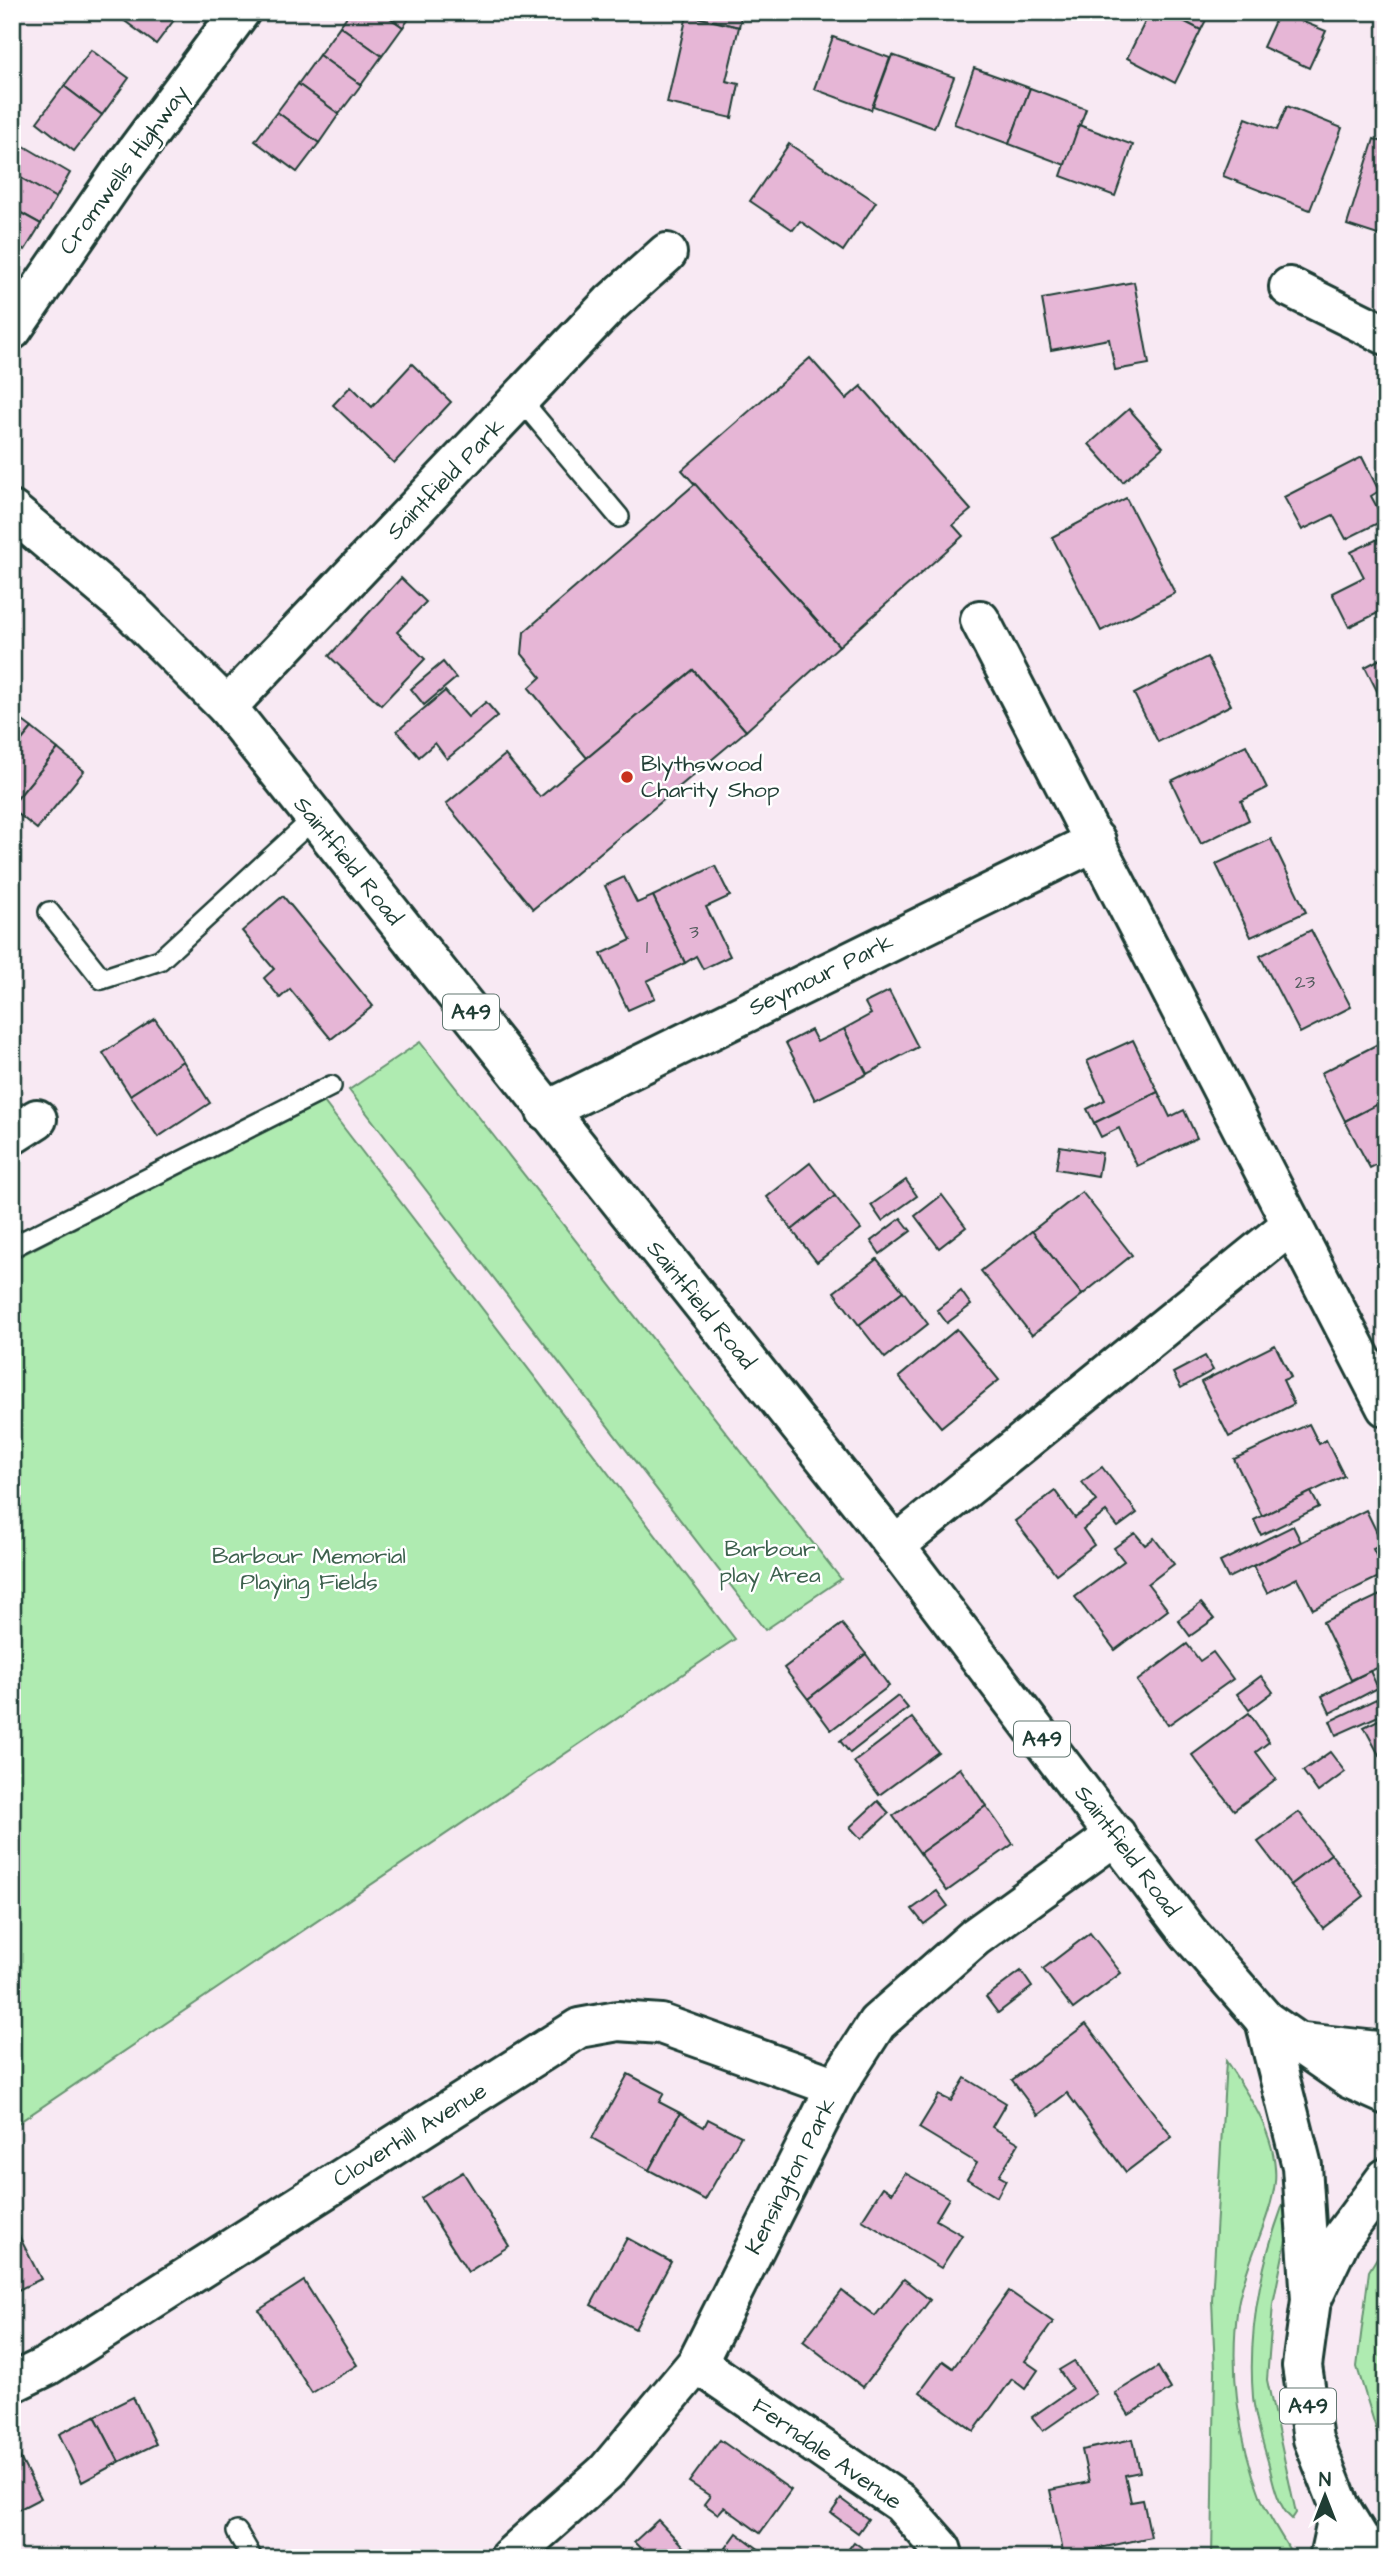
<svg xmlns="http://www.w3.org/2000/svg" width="1398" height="2570" font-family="'Architects Daughter',sans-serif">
<rect width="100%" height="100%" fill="#f8e9f3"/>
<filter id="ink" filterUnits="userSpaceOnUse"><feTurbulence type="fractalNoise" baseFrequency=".0143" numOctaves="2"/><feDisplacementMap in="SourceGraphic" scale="14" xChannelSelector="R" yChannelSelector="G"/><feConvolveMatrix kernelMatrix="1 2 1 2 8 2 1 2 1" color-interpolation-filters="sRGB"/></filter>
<g filter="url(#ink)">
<g fill="#afebb1" stroke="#679472" stroke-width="2">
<polygon points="420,1042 841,1579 765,1630 349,1090"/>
<polygon points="324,1102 735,1639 12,2127 12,1260"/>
<path d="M1226,2061C1249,2095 1279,2139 1275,2182C1271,2219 1244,2266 1238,2305C1229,2368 1238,2439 1261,2498C1268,2516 1280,2533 1289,2549V2558H1212L1215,2371L1212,2300Z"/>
<path d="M1292,2182L1290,2220L1273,2304L1267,2380L1296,2513L1292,2519C1278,2507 1273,2482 1269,2465C1263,2443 1255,2420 1253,2397C1247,2326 1264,2247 1292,2182Z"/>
<polygon points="1386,2243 1386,2461 1357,2367 1369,2271"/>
</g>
<g fill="#e6b6d6" stroke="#1f3d34" stroke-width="2">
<polygon points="121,12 180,12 156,44 118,16"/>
<polygon points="350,12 382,12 403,27 382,56 340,26"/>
<polygon points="382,12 414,12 403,27"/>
<polygon points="687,12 742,12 739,27 687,15"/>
<polygon points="1150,12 1166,12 1201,30 1175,83 1127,58"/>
<polygon points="1166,12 1210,12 1201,30"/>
<polygon points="1279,12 1326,31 1309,68 1263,47"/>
<polygon points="687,15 739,27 726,81 739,84 732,118 667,103"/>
<polygon points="340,26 382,56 361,85 319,55"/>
<polygon points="833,37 890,58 871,110 814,89"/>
<polygon points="91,50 129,78 102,115 64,86"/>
<polygon points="319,55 361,85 339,114 298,84"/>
<polygon points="892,55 954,77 934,128 873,106"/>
<polygon points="974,68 1030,88 1009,144 954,124"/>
<polygon points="298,84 339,114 319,143 277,112"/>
<polygon points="64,86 102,115 74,151 37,122"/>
<polygon points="1030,88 1086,109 1065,165 1009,144"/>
<polygon points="1287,106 1342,128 1310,210 1223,176 1246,118 1277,130"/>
<polygon points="277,112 319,143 297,172 255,141"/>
<polygon points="1079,125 1133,145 1115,196 1061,176"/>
<polygon points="12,139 70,173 56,198 12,173"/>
<polygon points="1374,139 1386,143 1384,237 1347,225"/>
<polygon points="789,144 876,202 843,251 800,221 793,230 750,201"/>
<polygon points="12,173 56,198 41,224 12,208"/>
<polygon points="12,208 41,224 25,250 12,243"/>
<polygon points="1134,282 1149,364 1115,370 1109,339 1051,350 1042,299"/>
<polygon points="810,358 846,399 861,386 971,510 953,525 963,536 839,646 682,470"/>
<polygon points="412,364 451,402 394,463 333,405 351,386 372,407"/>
<polygon points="1129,409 1163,447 1123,482 1089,444"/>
<polygon points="1362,457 1379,491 1371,496 1384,520 1346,539 1333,515 1302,530 1284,497"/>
<polygon points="695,484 839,646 746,731 693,670 587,758 529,688 541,677 522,654 524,632"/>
<polygon points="1126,498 1175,593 1101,631 1052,537"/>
<polygon points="1386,535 1386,609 1349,627 1332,593 1364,577 1351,552"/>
<polygon points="401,578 426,602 397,632 425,659 381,705 329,656"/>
<polygon points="1386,656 1386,699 1382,701 1365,667"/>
<polygon points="1207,657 1231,705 1158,742 1134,694"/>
<polygon points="443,662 456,678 424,705 411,689"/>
<polygon points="693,670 746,731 533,909 446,804 505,755 540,797"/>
<polygon points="445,691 468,717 486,702 498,716 447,759 435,743 419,757 397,731"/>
<polygon points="12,713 32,728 12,752"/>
<polygon points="32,728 58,749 12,805 12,752"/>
<polygon points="1246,745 1267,788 1241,801 1249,820 1201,844 1171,781"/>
<polygon points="58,749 84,771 37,829 12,809 12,805"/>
<polygon points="1271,839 1306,912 1251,937 1216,864"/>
<polygon points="715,866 730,896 706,907 730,956 703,969 696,956 685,963 653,896"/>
<polygon points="624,877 637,903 653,896 685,963 647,981 655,998 628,1010 601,954 631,940 605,886"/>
<polygon points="283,896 373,1006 331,1039 290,989 280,998 264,978 274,969 242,931"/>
<polygon points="1311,930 1351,1007 1300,1033 1260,956"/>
<polygon points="889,991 918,1047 867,1074 844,1029 871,1014 865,1003"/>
<polygon points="155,1019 183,1061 130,1095 103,1053"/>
<polygon points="844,1029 867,1074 815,1100 786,1043 811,1030 817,1042"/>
<polygon points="1133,1040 1158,1092 1094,1123 1087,1109 1105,1100 1087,1061"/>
<polygon points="1386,1040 1386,1100 1345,1121 1321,1073"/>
<polygon points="183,1061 210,1103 158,1137 130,1095"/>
<polygon points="1158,1092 1170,1117 1184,1110 1197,1138 1137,1166 1119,1128 1101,1137 1094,1123"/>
<polygon points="1386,1100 1386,1160 1370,1168 1345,1121"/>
<polygon points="1060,1146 1102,1153 1098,1176 1056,1169"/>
<polygon points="810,1163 835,1196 792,1230 767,1197"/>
<polygon points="906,1180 917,1196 882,1221 871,1205"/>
<polygon points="1082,1192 1132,1255 1082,1295 1032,1231"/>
<polygon points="942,1195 966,1227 939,1248 915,1216"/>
<polygon points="835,1196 861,1229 817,1262 792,1230"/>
<polygon points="901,1218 911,1231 880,1254 871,1241"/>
<polygon points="1032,1231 1082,1295 1032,1335 981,1271"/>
<polygon points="877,1259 903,1291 859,1325 834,1292"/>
<polygon points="903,1291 928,1324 885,1358 859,1325"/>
<polygon points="961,1291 971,1305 947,1323 937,1310"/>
<polygon points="957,1329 999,1380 941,1427 899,1377"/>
<polygon points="1275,1345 1291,1377 1283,1380 1294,1404 1229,1437 1201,1382"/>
<polygon points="1205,1356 1213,1370 1181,1388 1173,1373"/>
<polygon points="1309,1424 1319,1444 1326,1440 1344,1476 1262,1516 1234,1459"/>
<polygon points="1102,1467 1137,1513 1118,1527 1106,1512 1083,1529 1094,1545 1056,1574 1015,1521 1055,1491 1075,1518 1097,1501 1082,1482"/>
<polygon points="1311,1492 1319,1507 1261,1535 1254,1520"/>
<polygon points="1366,1510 1383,1545 1373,1549 1385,1574 1313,1609 1297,1578 1267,1593 1253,1566"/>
<polygon points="1293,1526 1301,1542 1228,1578 1220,1562"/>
<polygon points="1135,1533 1145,1545 1154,1538 1174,1564 1148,1584 1168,1610 1115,1650 1075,1597 1124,1561 1114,1548"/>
<polygon points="1386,1592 1386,1664 1351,1680 1323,1622"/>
<polygon points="1201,1603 1214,1619 1190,1636 1178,1620"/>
<polygon points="842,1624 866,1654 808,1699 784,1668"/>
<polygon points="1187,1644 1200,1661 1213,1652 1233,1679 1168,1725 1137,1681"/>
<polygon points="866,1654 889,1686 831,1730 808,1699"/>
<polygon points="1370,1671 1378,1688 1330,1713 1322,1696"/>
<polygon points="1261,1676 1273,1692 1249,1710 1237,1694"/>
<polygon points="898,1696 908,1708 850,1753 840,1741"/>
<polygon points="1376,1699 1383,1714 1336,1735 1330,1721"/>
<polygon points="1249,1713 1269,1742 1256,1752 1276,1779 1234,1810 1192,1755"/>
<polygon points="1386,1716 1386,1768 1364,1727"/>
<polygon points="912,1718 938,1752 879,1795 854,1762"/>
<polygon points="1330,1752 1345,1772 1318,1792 1303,1771"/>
<polygon points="960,1768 986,1806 920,1853 893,1816"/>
<polygon points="878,1801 889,1813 861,1839 850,1827"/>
<polygon points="986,1806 1013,1844 947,1891 920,1853"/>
<polygon points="1299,1812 1331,1854 1291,1885 1258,1842"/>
<polygon points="1331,1854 1364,1896 1323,1928 1291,1885"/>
<polygon points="937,1891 948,1906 924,1924 912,1909"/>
<polygon points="1090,1933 1121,1973 1073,2009 1043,1969"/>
<polygon points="1021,1971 1032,1987 998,2013 986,1997"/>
<polygon points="1086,2024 1172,2137 1126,2172 1067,2093 1038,2115 1012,2080"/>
<polygon points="628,2074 664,2093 659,2102 680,2113 649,2170 592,2138"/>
<polygon points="965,2078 1006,2103 992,2127 1019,2143 999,2176 1006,2180 997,2197 967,2179 977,2163 919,2128 939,2095 951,2101"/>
<polygon points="680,2113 704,2127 708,2119 741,2136 705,2200 649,2170"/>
<polygon points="463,2172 509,2246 468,2272 421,2198"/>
<polygon points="905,2173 949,2198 936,2220 962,2235 941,2268 862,2220 883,2187 892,2193"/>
<polygon points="17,2232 41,2279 12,2293 12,2234"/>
<polygon points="627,2238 671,2262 635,2329 591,2305"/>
<polygon points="904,2279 930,2300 863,2387 803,2341 842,2291 875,2316"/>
<polygon points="304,2281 357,2365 312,2393 259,2310"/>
<polygon points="1009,2291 1053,2322 1025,2361 1038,2370 1025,2389 1012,2379 974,2431 920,2392 943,2361 953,2368"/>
<polygon points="1074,2361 1096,2394 1043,2431 1032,2417 1072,2389 1059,2370"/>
<polygon points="1158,2367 1171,2389 1129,2415 1115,2393"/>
<polygon points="133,2397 156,2444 119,2462 95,2416"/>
<polygon points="95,2416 119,2462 82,2482 59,2434"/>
<polygon points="1133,2439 1140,2472 1125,2475 1131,2502 1143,2500 1151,2537 1064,2556 1050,2490 1089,2482 1082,2450"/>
<polygon points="720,2440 791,2490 760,2533 724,2507 718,2514 704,2504 710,2496 689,2482"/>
<polygon points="17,2452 41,2498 12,2513 12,2455"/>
<polygon points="841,2499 868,2519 858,2533 831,2513"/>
<polygon points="658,2520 694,2558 632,2558 641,2549 634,2542"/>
<polygon points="737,2533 764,2553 761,2558 740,2558 726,2548"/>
<polygon points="854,2542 876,2558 842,2558"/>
</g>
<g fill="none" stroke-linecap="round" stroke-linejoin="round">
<g stroke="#1f3d34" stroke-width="24">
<g id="service">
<polyline points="521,400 619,517"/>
<polyline points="49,912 102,979 160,960 313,819"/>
<polyline points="12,1247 331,1086"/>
<polyline points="237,2532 252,2558"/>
</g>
</g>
<g stroke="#1f3d34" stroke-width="44">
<g id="minor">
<polyline points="1289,287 1386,335"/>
<polyline points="12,330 120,173 240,12"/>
<polyline points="980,620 1386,1407"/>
<polyline points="227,707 611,303 667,253"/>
<polyline points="546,1111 1096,841"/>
<polyline points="12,1135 37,1119"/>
<polyline points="895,1546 1292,1224"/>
<polyline points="697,2363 901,2503 941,2548 944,2558"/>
<polyline points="12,2383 47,2366 579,2028 618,2021 661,2024 836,2087"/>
<polyline points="509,2558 606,2472 697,2363 836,2087 877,2023 975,1937 1116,1835"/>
</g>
</g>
<g stroke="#1f3d34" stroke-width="44">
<polyline id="tertiary" points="1294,2042 1386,2052"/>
</g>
<g stroke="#1f3d34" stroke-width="44">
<g id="primary">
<polyline points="12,511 130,610 227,707 895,1546 1188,1932 1265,2020 1350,2079 1386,2095"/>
<polyline points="1265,2020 1302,2166 1311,2300 1302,2366 1313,2439 1340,2507 1371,2558"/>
<polyline points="1312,2299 1340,2240 1386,2178"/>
</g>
</g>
<g stroke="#1f3d34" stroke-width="44">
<polyline id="motorway" points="1329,2558 1340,2507"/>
</g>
<use href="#service" stroke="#fff" stroke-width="19"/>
<use href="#minor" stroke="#fff" stroke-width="38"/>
<use href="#tertiary" stroke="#fff" stroke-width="38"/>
<use href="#primary" stroke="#fff" stroke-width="38"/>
<use href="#motorway" stroke="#fff" stroke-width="38"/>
</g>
</g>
<circle fill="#c8321e" stroke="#fff" stroke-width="2.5" cx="627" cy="777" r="7"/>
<g text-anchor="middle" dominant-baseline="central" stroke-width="5" stroke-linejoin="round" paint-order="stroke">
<g font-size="19" fill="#515b5c">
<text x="694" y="932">3</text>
<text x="647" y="947">1</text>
<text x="1305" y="982">23</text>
</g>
<g fill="#fff" stroke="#627771" stroke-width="2">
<rect x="443" y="994.5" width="56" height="35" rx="5"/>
<rect x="1014" y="1721.5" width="56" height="35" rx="5"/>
<rect x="1280" y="2388.5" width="56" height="35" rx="5"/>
</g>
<g font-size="21" font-weight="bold" fill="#1f3d34">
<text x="471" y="1012">A49</text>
<text x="1042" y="1739">A49</text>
<text x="1308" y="2406">A49</text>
</g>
<g font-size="23" fill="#1f3d34" stroke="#fff">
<text transform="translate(124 170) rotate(-54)">Cromwells Highway</text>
<text transform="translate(446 479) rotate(-46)">Saintfield Park</text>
<text transform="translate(348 861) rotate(51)">Saintfield Road</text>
<text transform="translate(821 975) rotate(-26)">Seymour Park</text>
<text transform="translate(701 1305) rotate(51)">Saintfield Road</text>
<text transform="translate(1127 1851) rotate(53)">Saintfield Road</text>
<text transform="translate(410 2135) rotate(-32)">Cloverhill Avenue</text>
<text transform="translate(791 2176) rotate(-63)">Kensington Park</text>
<text transform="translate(827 2454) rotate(35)">Ferndale Avenue</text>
</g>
<g font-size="23" fill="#1f3d34" stroke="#fff" text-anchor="start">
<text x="641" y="764">Blythswood<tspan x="641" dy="26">Charity Shop</tspan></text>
</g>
<g font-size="23" fill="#3c604d" stroke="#fff">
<text x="770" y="1549">Barbour<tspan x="770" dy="26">play Area</tspan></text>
<text x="309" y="1556">Barbour Memorial<tspan x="309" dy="26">Playing Fields</tspan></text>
</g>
</g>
<rect width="1398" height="2570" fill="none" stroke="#fff" stroke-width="42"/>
<rect x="21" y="21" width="1356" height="2528" fill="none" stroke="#1f3d34" stroke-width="2.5" filter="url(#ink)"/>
<g transform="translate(1325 2496)" stroke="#ffffff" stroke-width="5" paint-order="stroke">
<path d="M0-5L12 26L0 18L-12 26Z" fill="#1f3d34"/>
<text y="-10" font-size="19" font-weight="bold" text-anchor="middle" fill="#1f3d34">N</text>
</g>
</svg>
